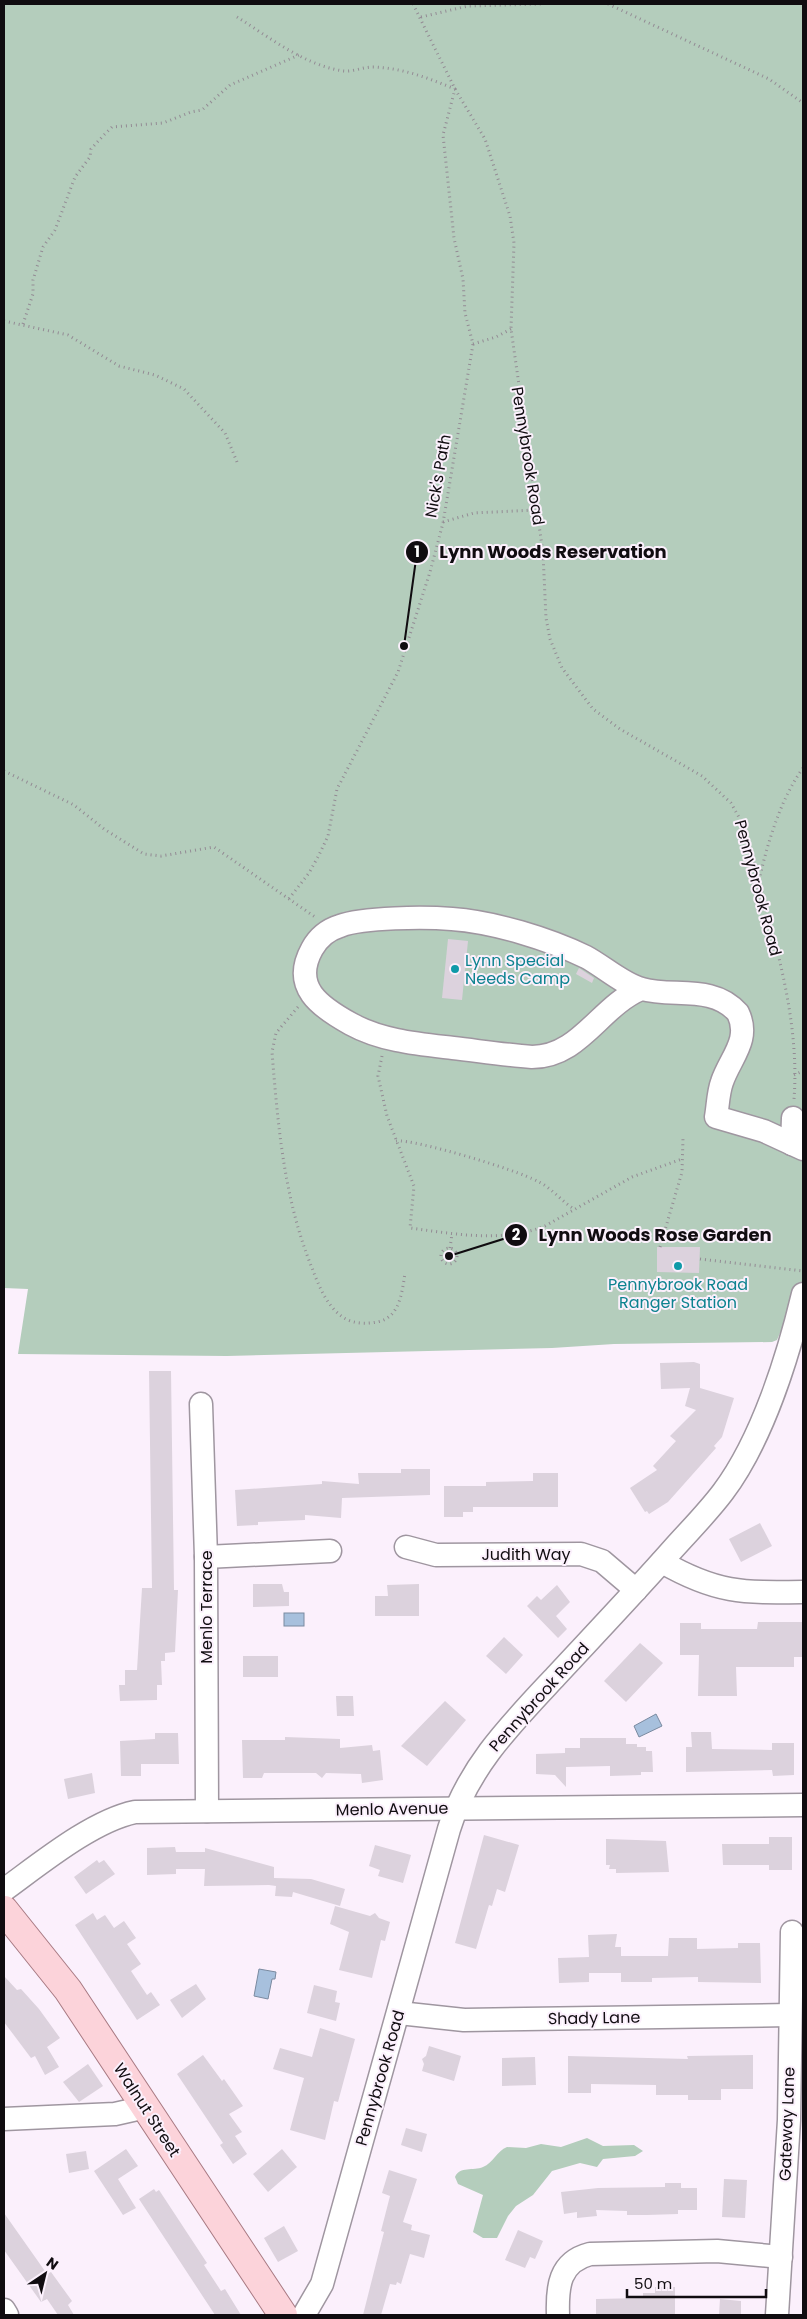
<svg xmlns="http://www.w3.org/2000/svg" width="807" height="2319" font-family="Poppins,sans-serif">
<rect width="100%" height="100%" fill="#fbf0fc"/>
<g fill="#b4cdbc">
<polygon points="4,4 803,4 803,1335 780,1333 777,1340 772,1342 614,1344 552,1348 227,1356 18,1354 28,1289 4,1288"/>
<path d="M587,2138L603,2146L634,2145L643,2151L635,2156L603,2159L597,2167L580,2163L552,2171L533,2195L516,2206L508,2216L497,2238H483L473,2232L483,2195L458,2184L455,2177C460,2166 473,2171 483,2167C493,2163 497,2151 507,2147L526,2148L541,2144L561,2147Z"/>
</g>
<g fill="#a7c0dd" stroke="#7a8aa0">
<rect x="284" y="1613" width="20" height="13"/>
<polygon points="656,1714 662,1726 639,1737 634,1726"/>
<polygon points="259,1969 276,1972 275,1979 272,1979 268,1999 254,1996"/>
</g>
<g fill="#dcd2dd">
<polygon points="448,939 468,941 462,1000 442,998"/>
<polygon points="579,968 594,978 592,983 576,974"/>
<polygon points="657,1247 700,1247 699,1273 657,1272"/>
<polygon points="694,1362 700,1364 700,1388 734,1398 722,1437 714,1446 716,1448 668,1502 649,1514 647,1511 645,1512 630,1488 657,1470 653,1466 676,1441 670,1436 696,1410 685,1406 690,1388 661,1389 660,1363"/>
<polygon points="149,1371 171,1371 174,1590 178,1590 175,1652 165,1653 165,1661 161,1661 162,1685 157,1685 157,1700 120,1701 119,1685 125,1685 125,1670 137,1670 142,1588 152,1588"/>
<polygon points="401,1469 430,1469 430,1495 342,1498 341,1518 305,1515 305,1520 258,1522 258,1525 237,1526 235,1490 322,1484 322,1481 359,1484 358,1473 401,1473"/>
<polygon points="533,1473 558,1473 558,1507 473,1507 473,1512 463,1512 463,1517 444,1517 444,1486 486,1486 486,1482 533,1481"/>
<polygon points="760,1523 772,1546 741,1562 729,1539"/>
<polygon points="253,1584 282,1584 284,1592 289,1592 289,1606 253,1607"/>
<polygon points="419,1584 419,1616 375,1616 375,1596 388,1596 387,1585"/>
<polygon points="557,1585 570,1602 556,1616 567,1629 558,1638 527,1606 537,1596 541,1600"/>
<polygon points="758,1622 803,1622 803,1657 794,1657 794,1667 736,1667 737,1696 698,1696 699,1655 680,1655 680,1623 701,1623 701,1629 757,1629"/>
<polygon points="504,1637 523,1655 506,1674 486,1656"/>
<polygon points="640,1643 663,1663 626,1702 604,1681"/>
<rect x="243" y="1656" width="35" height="21"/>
<polygon points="336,1696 353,1696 354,1716 337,1716"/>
<polygon points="445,1701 466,1720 427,1766 401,1746"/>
<polygon points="691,1732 711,1732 712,1749 772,1750 772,1743 794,1743 794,1775 773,1776 772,1770 686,1772 686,1747 692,1747"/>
<polygon points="155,1733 178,1733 179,1764 141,1764 141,1776 121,1776 120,1741 155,1739"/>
<polygon points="285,1737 340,1739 340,1748 372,1745 373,1751 380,1750 383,1780 362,1783 361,1774 326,1773 322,1778 316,1773 264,1773 262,1778 243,1778 242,1740 285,1740"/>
<polygon points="580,1738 626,1738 626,1744 637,1744 637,1747 646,1747 646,1751 652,1751 653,1772 641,1772 641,1775 610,1776 610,1766 566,1767 566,1787 555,1775 536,1774 536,1754 565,1753 565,1748 580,1748"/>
<polygon points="92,1773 95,1793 68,1799 64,1779"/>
<polygon points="484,1835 519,1845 505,1892 497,1889 492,1906 489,1905 476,1949 455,1943"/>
<polygon points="769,1837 792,1837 792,1870 769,1870 769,1865 723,1865 722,1844 769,1844"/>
<polygon points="606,1839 666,1841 669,1872 616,1873 616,1869 609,1869 610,1865 606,1865"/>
<polygon points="375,1845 411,1855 403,1883 378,1876 380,1870 369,1866"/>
<polygon points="175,1847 176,1852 205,1852 205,1848 274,1867 274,1878 311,1879 345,1889 340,1906 293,1892 292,1897 275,1896 276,1886 269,1885 204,1886 205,1869 176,1869 176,1874 147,1875 147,1848"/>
<polygon points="97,1860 99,1863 104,1860 115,1874 86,1894 74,1877"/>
<polygon points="335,1906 370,1916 375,1913 379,1918 390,1922 385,1941 381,1940 372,1978 339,1970 349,1932 330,1924"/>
<polygon points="93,1913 97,1920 105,1915 114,1928 124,1921 136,1938 127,1944 141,1964 131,1971 147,1995 151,1992 160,2005 137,2020 75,1925"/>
<polygon points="617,1934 615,1947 621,1947 621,1956 668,1956 669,1938 697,1938 697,1949 738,1948 738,1943 760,1943 761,1983 698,1982 698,1977 652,1978 652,1982 621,1982 621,1973 589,1973 589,1982 559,1983 558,1958 589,1957 588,1935"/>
<polygon points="4,1976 17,1990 21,1989 39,2009 60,2038 47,2047 59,2067 45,2075 35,2056 31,2058 4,2022"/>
<polygon points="196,1984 206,1999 182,2018 170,2000"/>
<polygon points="314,1985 337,1991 335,2002 340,2003 336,2021 307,2013"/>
<polygon points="320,2028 355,2039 338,2102 334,2101 325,2140 290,2130 304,2078 273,2069 280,2048 312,2057"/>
<polygon points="429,2046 461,2056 454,2081 422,2071 424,2064 422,2059 426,2056"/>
<polygon points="203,2055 222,2081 224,2079 243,2106 229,2114 242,2132 235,2136 247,2154 233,2164 220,2145 223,2143 177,2074"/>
<polygon points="753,2055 753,2089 721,2089 721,2100 688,2100 688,2095 656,2095 656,2085 591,2084 591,2093 568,2093 568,2056 688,2059 687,2056"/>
<polygon points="535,2057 536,2085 502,2086 502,2058"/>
<polygon points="88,2064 103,2086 79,2102 63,2082"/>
<polygon points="406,2128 427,2134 422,2152 401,2145"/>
<polygon points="126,2149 138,2166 118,2179 136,2208 123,2215 94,2171"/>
<polygon points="282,2149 297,2167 268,2192 253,2174"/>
<polygon points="86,2151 89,2169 69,2173 66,2154"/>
<polygon points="389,2170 417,2179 403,2222 412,2225 411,2230 430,2235 424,2258 410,2254 401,2284 397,2282 396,2285 390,2284 381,2315 363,2315 384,2232 381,2231 390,2196 382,2193"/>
<polygon points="724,2179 747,2180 745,2218 722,2217"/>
<polygon points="665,2183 681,2183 681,2188 697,2188 697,2210 678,2210 678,2214 647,2215 627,2215 627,2211 596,2210 597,2216 577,2218 577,2212 564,2214 561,2192 598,2188 665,2187"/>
<polygon points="154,2189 156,2192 159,2190 207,2263 204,2265 221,2291 225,2289 241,2315 215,2315 139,2199"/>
<polygon points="4,2213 47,2274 51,2272 72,2301 68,2305 74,2315 58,2315 47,2299 41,2302 4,2250"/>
<polygon points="284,2226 298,2251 278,2262 264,2238"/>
<polygon points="518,2230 543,2241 535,2259 530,2257 525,2268 505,2260"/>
<polygon points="655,2287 675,2287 675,2315 596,2315 596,2299 643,2298 643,2293 655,2293"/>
<polygon points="720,2299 741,2301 741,2315 719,2315"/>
</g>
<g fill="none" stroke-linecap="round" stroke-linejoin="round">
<g stroke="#9f96a0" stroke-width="25">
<g id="minor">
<path d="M641,989C600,1006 580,1057 532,1057C506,1055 479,1051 453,1048C419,1044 382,1041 351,1024C320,1007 291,987 312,949C318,938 327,930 340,926C363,917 426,917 452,919C494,922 549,939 586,957C603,966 624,985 642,989C673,998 713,984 738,1013C751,1040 730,1058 722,1082C718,1093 718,1106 716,1117L764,1131L803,1149"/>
<polyline points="792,1144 793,1118"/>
<polyline points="201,1404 206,1557 207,1811"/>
<polyline points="406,1547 436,1555 581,1554 602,1561 636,1590"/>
<polyline points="206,1557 330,1551"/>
<path d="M662,1562C716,1593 742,1593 803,1592"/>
<path d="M4,1890C40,1864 92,1821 135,1812L803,1805"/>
<polyline points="399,2013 464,2020 789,2015"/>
<polyline points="4,2119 115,2114 146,2107"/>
<polyline points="4,2310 7,2315"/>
<path d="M304,2315L322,2284L449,1829C468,1767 512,1723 556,1676C595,1634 635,1592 673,1549C690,1530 708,1512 723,1492C762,1440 788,1357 803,1294"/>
<path d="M558,2315C557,2287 559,2262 590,2254L717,2251L781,2257"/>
<polyline points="777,2315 789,2120 792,1932"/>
</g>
</g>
<g stroke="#a87a83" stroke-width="30">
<polyline id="major" points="4,1910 68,1990 283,2315"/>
</g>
<g stroke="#938b94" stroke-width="3" stroke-dasharray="1 4" stroke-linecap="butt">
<path d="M413,4L455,89L485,139L510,216L514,243L511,329L543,553L546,618L550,639L562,668L593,709L620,729L702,776L731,803L745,828C766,916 801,1008 794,1099"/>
<polyline points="608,4 769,79 803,103"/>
<path d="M237,17C269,37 304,65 343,71C353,72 363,67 373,67C403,68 428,78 455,89L443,135L454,238L463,279L465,313L473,344L443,523L430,572L398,672L337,789L328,836L319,855L309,873L288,900"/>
<polyline points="421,17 468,6 541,4"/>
<polyline points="4,321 68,335 119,366 155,375 184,389 225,433 237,462"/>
<polyline points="23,324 33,294 33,280 43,247 55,230 75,177 90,157 91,149 102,137 112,127 163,123 191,112 202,110 230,85 299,55"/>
<polyline points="473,344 496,337 511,329"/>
<polyline points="443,522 474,513 535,510"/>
<polyline points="4,771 74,805 104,829 144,854 161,856 214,847 315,917"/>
<path d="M759,880C768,842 780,800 803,768"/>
<path d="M298,1007L276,1033L272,1052C278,1126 284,1199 312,1268C319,1286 327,1307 344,1318C354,1324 367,1324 377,1322C400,1318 402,1292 405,1273"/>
<path d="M382,1056L378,1076L387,1116L414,1186L410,1228C455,1234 502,1243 545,1226L632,1177L682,1159"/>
<polyline points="794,1075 803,1071"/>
<path d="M396,1141C415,1139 517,1170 537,1181C551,1187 561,1201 574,1209"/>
<polyline points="660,1247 682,1172 683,1138"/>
<polyline points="450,1248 452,1234"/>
<circle cx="449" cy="1256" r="8"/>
<polyline points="700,1259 803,1271"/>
</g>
<use href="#minor" stroke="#fff" stroke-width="22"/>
<use href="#major" stroke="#fcd3da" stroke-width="28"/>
</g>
<g fill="#0f9aa8" stroke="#fbf0fc" stroke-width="2">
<circle cx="455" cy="969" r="5"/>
<circle cx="678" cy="1266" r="5"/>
</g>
<g text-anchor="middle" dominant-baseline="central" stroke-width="4" stroke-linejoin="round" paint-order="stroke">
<g font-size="16" fill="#100c10" stroke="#fbf0fc">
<text transform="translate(528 456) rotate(81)">Pennybrook Road</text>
<text transform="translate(438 476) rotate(-80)">Nick's Path</text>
<text transform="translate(758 888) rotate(75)">Pennybrook Road</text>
<text x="526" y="1554">Judith Way</text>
<text transform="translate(206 1607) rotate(-90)">Menlo Terrace</text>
<text transform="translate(539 1697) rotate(-48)">Pennybrook Road</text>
<text transform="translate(392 1809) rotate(-1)">Menlo Avenue</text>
<text transform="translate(594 2018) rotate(-1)">Shady Lane</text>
<text transform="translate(380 2078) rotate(-74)">Pennybrook Road</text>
<text transform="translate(147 2110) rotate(57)">Walnut Street</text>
<text transform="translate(787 2124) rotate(-88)">Gateway Lane</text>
</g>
<g font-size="16" fill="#0d838f" stroke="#fbf0fc" text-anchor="start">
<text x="465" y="960">Lynn Special<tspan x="465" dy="18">Needs Camp</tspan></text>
<text x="678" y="1284" text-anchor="middle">Pennybrook Road<tspan x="678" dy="18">Ranger Station</tspan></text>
</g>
</g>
<path fill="none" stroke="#100c10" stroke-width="2" d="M404 646L417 552M449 1256L516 1235"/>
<g fill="#100c10" stroke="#fbf0fc" stroke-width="2">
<circle cx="404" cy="646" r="5"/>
<circle cx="449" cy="1256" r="5"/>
<circle cx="417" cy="552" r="12"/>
<circle cx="516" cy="1235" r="12"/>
</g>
<g font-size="15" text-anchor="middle" font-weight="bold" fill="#fff">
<text x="417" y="557">1</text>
<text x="516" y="1240">2</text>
</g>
<g font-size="18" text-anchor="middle" font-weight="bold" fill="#100c10" stroke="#fbf0fc" stroke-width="4" stroke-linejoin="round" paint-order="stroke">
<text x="553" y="558">Lynn Woods Reservation</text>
<text x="655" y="1241">Lynn Woods Rose Garden</text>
</g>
<rect width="807" height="2319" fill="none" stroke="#100c10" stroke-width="10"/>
<g transform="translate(45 2274) rotate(35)" stroke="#fbf0fc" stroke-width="4" paint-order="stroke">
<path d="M0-4L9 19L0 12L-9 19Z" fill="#100c10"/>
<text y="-8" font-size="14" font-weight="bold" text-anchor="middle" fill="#100c10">N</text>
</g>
<path d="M627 2289v8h139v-8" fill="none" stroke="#100c10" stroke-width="2.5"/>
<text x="634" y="2289" font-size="15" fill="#100c10" stroke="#fbf0fc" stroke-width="4" paint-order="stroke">50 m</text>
</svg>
